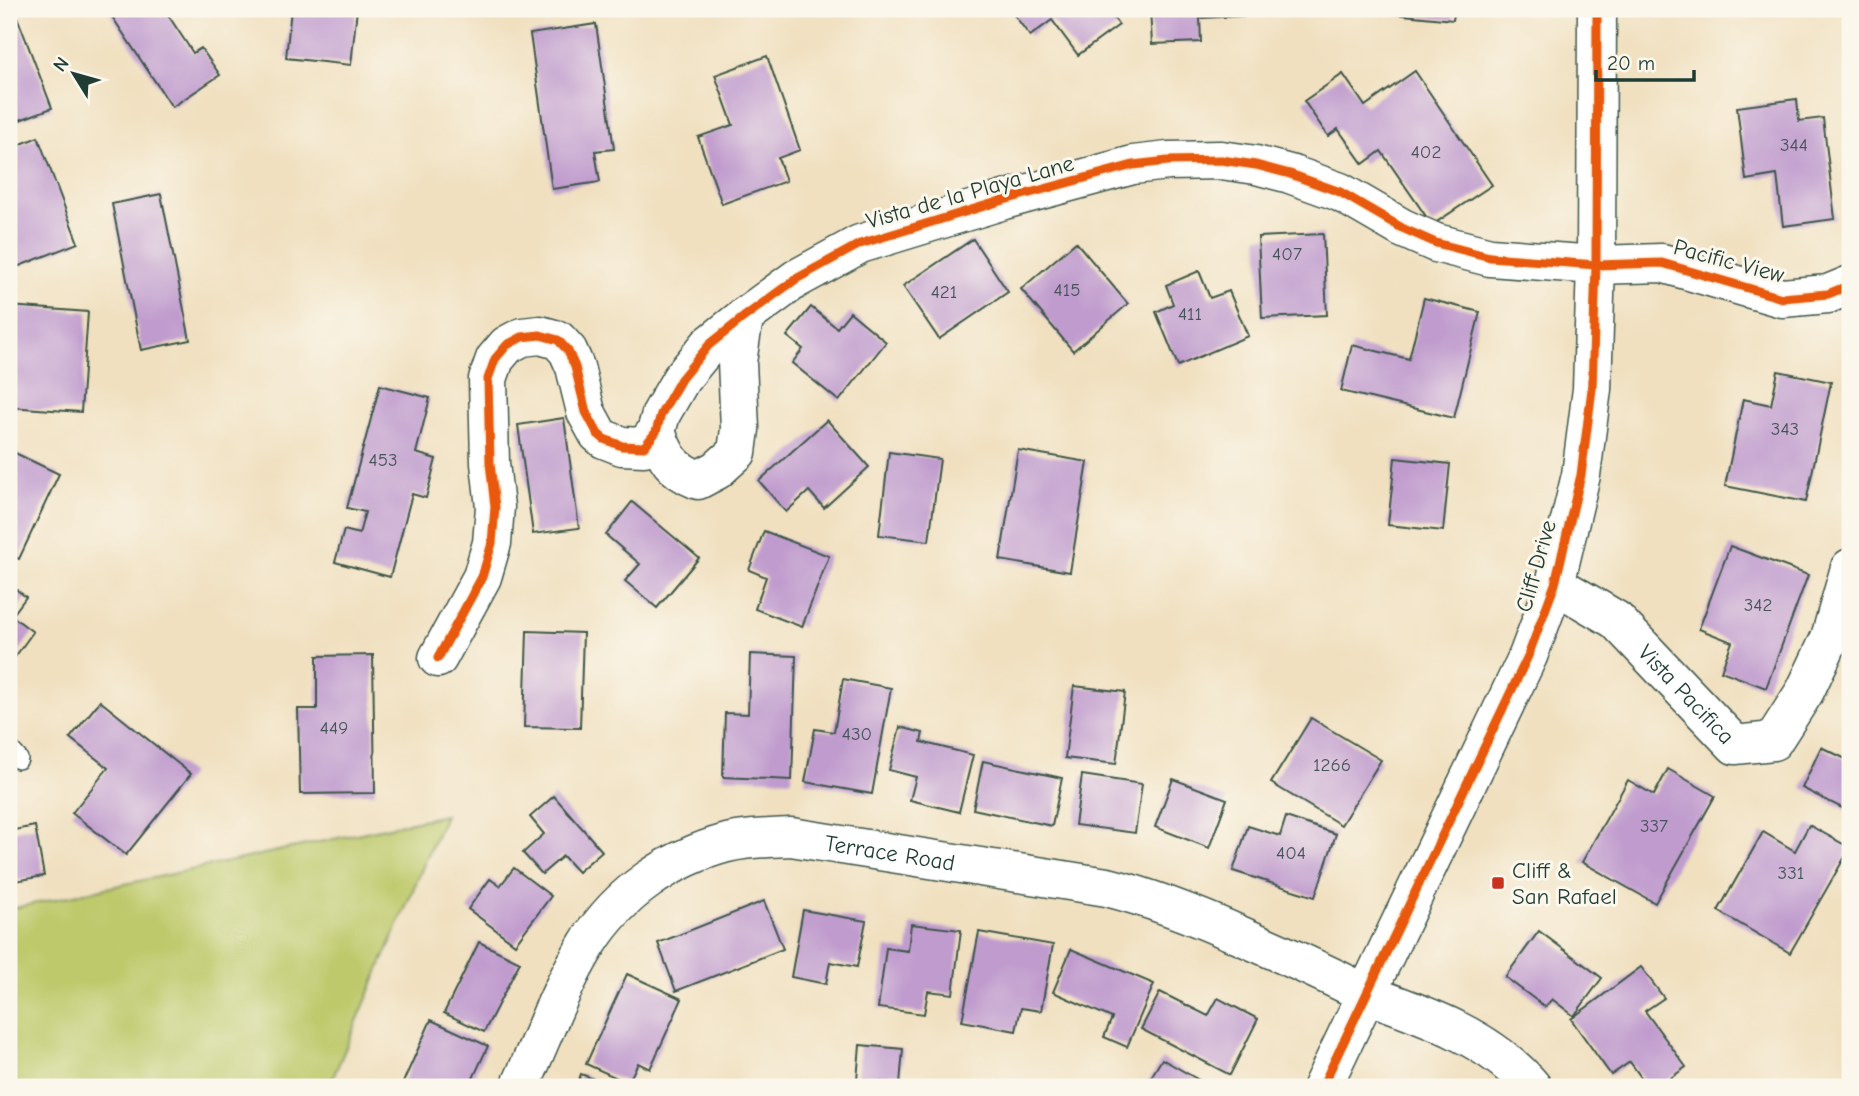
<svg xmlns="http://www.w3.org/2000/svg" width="1859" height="1096" font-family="'Comic Neue',sans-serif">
<rect width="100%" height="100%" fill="#fbf7ec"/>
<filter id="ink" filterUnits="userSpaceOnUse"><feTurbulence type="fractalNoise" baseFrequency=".0143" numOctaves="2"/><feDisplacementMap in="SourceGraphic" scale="14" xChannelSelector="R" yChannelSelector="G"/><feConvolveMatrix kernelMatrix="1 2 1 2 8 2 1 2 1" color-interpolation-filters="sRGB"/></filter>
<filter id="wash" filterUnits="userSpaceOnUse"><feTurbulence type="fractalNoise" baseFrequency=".00686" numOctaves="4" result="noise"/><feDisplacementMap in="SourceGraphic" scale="28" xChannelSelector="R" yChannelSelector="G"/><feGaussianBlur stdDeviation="1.57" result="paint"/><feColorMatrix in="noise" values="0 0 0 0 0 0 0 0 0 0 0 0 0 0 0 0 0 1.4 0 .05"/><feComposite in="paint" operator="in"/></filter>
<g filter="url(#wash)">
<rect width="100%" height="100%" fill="#f0e0c0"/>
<polygon fill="#bdc96b" stroke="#6e8350" stroke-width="2" points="445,815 329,1087 9,1087 9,909"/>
<g id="blocks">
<g fill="#c09cce">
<polygon points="107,9 164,9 193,53 201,48 220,75 172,107"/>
<polygon points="291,9 357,9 351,65 286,58"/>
<polygon points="1010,9 1107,9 1119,25 1078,55 1052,20 1030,36"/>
<polygon points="1150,9 1263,9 1263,15 1200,18 1201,42 1152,44"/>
<polygon points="1333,9 1360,9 1360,10 1334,13"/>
<polygon points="1395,9 1455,9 1453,20 1394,14"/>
<polygon points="16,14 52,108 9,124 9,16"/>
<polygon points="596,24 614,149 595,151 600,182 552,189 530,34"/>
<polygon points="767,56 800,150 778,158 786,181 722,204 698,137 733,125 715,75"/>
<polygon points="1415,71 1492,185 1432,225 1381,151 1363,164 1338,129 1328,136 1304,101 1343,74 1365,106"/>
<polygon points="1797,99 1799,121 1823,118 1835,219 1783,226 1777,175 1746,180 1737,107"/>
<polygon points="38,137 78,243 9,270 9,149"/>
<polygon points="161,194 190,340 141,350 112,204"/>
<polygon points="1323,234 1327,315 1262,318 1258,237"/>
<polygon points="973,239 1008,292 939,339 903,286"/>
<polygon points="1076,242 1128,304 1073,351 1021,289"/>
<polygon points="1199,271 1210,298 1229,291 1248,336 1178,366 1156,312 1173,304 1166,285"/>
<polygon points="1424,298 1480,312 1454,418 1341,391 1352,345 1409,359"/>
<polygon points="9,306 88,312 81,412 9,407"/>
<polygon points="811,307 837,328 850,312 886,342 839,401 792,363 803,349 787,336"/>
<polygon points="1778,371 1831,382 1806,502 1725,486 1743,399 1771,405"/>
<polygon points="380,385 430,398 416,453 436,459 426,498 412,494 390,577 335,562 344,530 359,534 365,512 347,508"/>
<polygon points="564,418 579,528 533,534 518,425"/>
<polygon points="827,420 869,467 824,508 809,491 786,512 759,481"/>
<polygon points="9,450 59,474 19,559 9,555"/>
<polygon points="1018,450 1088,462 1070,572 1000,560"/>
<polygon points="889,452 940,459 929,541 879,535"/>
<polygon points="1395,458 1450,464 1443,531 1388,525"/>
<polygon points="632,502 699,558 657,608 625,581 640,564 606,535"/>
<polygon points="764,531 829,556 802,627 755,609 766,577 749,570"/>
<polygon points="1730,546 1808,575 1766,688 1721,671 1732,642 1699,629"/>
<polygon points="9,584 26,597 12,616 33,632 15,657 9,653"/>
<polygon points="527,631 583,633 580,728 524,727"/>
<polygon points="750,654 796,656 792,780 723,777 725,713 748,714"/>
<polygon points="373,655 375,793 300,794 298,709 317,709 317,656"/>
<polygon points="843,679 891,688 872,794 805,782 815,729 834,732"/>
<polygon points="1074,686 1125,692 1116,764 1065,758"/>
<polygon points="100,701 191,774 126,855 72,813 108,768 70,738"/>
<polygon points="1311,718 1381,760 1341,825 1271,783"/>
<polygon points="900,727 923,733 921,742 973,755 959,812 910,800 916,777 889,770"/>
<polygon points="1821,747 1850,761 1850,812 1802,788"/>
<polygon points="983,761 1062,778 1052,826 973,809"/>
<polygon points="1668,769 1715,796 1655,903 1582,862 1628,780 1654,795"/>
<polygon points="1082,775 1142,784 1135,833 1075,825"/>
<polygon points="1173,779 1227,799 1209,848 1155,827"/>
<polygon points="554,796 602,851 578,872 563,856 542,874 523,853 544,834 530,817"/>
<polygon points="1286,817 1336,834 1315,897 1233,871 1248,826 1280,836"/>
<polygon points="1809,825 1850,848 1790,953 1718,911 1763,832 1795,851"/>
<polygon points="35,826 44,876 9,882 9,831"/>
<polygon points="514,868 551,896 515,944 468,909 490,879 500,886"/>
<polygon points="764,901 783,949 676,991 658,943"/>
<polygon points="803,910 866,921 857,967 830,962 826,984 791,977"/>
<polygon points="911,924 961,930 953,994 928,991 924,1014 878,1008 886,948 908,951"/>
<polygon points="1539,931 1602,978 1574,1016 1552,999 1545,1007 1505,977"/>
<polygon points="979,932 1053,945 1041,1011 1021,1008 1016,1031 962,1021"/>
<polygon points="479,942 520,962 484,1032 444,1013"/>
<polygon points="1071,949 1154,984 1127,1047 1104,1037 1112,1018 1053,992"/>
<polygon points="1641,967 1664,998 1645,1011 1686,1067 1658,1087 1648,1087 1630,1062 1611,1075 1571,1019"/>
<polygon points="627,974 682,999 650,1069 638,1063 628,1083 586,1064"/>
<polygon points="1160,992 1208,1016 1218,998 1258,1019 1230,1075 1141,1029"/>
<polygon points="431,1020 488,1046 469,1087 401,1087"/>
<polygon points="860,1045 903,1049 900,1084 857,1080"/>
<polygon points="1162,1059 1211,1087 1145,1087"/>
<polygon points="581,1074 613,1087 576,1087"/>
</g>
</g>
</g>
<g filter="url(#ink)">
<use href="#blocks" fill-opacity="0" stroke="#3e5549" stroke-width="2"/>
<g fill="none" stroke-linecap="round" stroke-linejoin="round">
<g stroke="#3e5549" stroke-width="22">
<polyline id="lane" points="9,749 18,759"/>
</g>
<g stroke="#3e5549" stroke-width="41">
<g id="street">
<path d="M656,432C666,458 671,469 698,480L717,470L737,452L740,429L737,362L744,317"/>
<path id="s1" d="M1555,584L1616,620L1735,745L1773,741L1805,691L1830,638L1850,568"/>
<polyline points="438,658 482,577 492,543 495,507 490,463 488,379 495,359 507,345 522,337 540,335 558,340 568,351 575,367 586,412 598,434 604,439 622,446 644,447 656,432 661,414 681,379 709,345 744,317 796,279 860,244 1004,200 1133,165 1168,161 1221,160 1256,165 1290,174 1340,192 1402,228 1436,243 1490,257 1596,265 1662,263 1782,298 1828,294 1850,285"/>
<path id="s2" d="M520,1087C542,1039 560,988 588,943C619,893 671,858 727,843C748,838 770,838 791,837L1107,887C1155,899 1199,917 1244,937C1285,955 1326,973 1366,994"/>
</g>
</g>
<g stroke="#3e5549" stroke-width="41">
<g id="secondary">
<path d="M1366,994C1425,1015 1490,1037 1532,1087"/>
<polyline points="1322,1087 1528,656 1555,584 1581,475 1592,389 1596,265 1597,9"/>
</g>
</g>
<use href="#lane" stroke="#fff" stroke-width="19"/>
<use href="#street" stroke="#fff" stroke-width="38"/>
<use href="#secondary" stroke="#fff" stroke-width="38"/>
<g stroke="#fbf7ec" stroke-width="13">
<g id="cycleway">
<polyline points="438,658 482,577 492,543 495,507 490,463 488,379 495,359 507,345 522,337 540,335 558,340 568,351 575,367 586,412 598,434 604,439 622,446 644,447 656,432 661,414 681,379 709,345 744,317 796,279 860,244 1004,200 1133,165 1168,161 1221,160 1256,165 1290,174 1340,192 1402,228 1436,243 1490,257 1596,265 1662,263 1782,298 1828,294 1850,285"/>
<polyline points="1322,1087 1528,656 1555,584 1581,475 1592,389 1596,265 1597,9"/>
</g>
</g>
<use href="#cycleway" stroke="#e8590c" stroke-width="9"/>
</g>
</g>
<rect fill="#c8321e" stroke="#fbf7ec" stroke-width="2.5" x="1491" y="876" width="14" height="14" rx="3.5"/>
<g text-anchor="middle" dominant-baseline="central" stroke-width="6" stroke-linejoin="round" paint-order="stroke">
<g font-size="19" fill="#47555a">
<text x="1794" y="145">344</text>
<text x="1426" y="152">402</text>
<text x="1287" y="254">407</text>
<text x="1067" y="290">415</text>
<text x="944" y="292">421</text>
<text x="1190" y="314">411</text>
<text x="1785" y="429">343</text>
<text x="383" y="460">453</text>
<text x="1758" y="605">342</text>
<text x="334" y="728">449</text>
<text x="857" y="734">430</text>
<text x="1332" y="765">1266</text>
<text x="1654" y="826">337</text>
<text x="1291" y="853">404</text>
<text x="1791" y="873">331</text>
</g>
<g font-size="23" fill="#1f3d34" stroke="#fbf7ec">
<text transform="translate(970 192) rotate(-16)">Vista de la Playa Lane</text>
<text transform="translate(1729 261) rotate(15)">Pacific View</text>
<text transform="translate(1536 566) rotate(-74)">Cliff Drive</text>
<text stroke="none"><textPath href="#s1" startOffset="173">Vista Pacifica</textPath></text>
<text stroke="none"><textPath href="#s2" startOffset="499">Terrace Road</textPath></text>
</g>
<g font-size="23" fill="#1f3d34" stroke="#fbf7ec" text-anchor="start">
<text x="1512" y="870">Cliff &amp;<tspan x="1512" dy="26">San Rafael</tspan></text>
</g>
</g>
<rect width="1859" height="1096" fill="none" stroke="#fbf7ec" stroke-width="35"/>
<g transform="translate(74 74) rotate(307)" stroke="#fbf7ec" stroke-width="5" paint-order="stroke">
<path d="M0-5L12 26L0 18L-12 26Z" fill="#1f3d34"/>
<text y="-10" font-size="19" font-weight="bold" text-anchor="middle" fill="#1f3d34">N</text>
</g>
<path d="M1596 70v10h98v-10" fill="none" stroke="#1f3d34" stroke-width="3.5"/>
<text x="1607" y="70" font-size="21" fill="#1f3d34" stroke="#fbf7ec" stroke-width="5" paint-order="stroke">20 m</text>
</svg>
